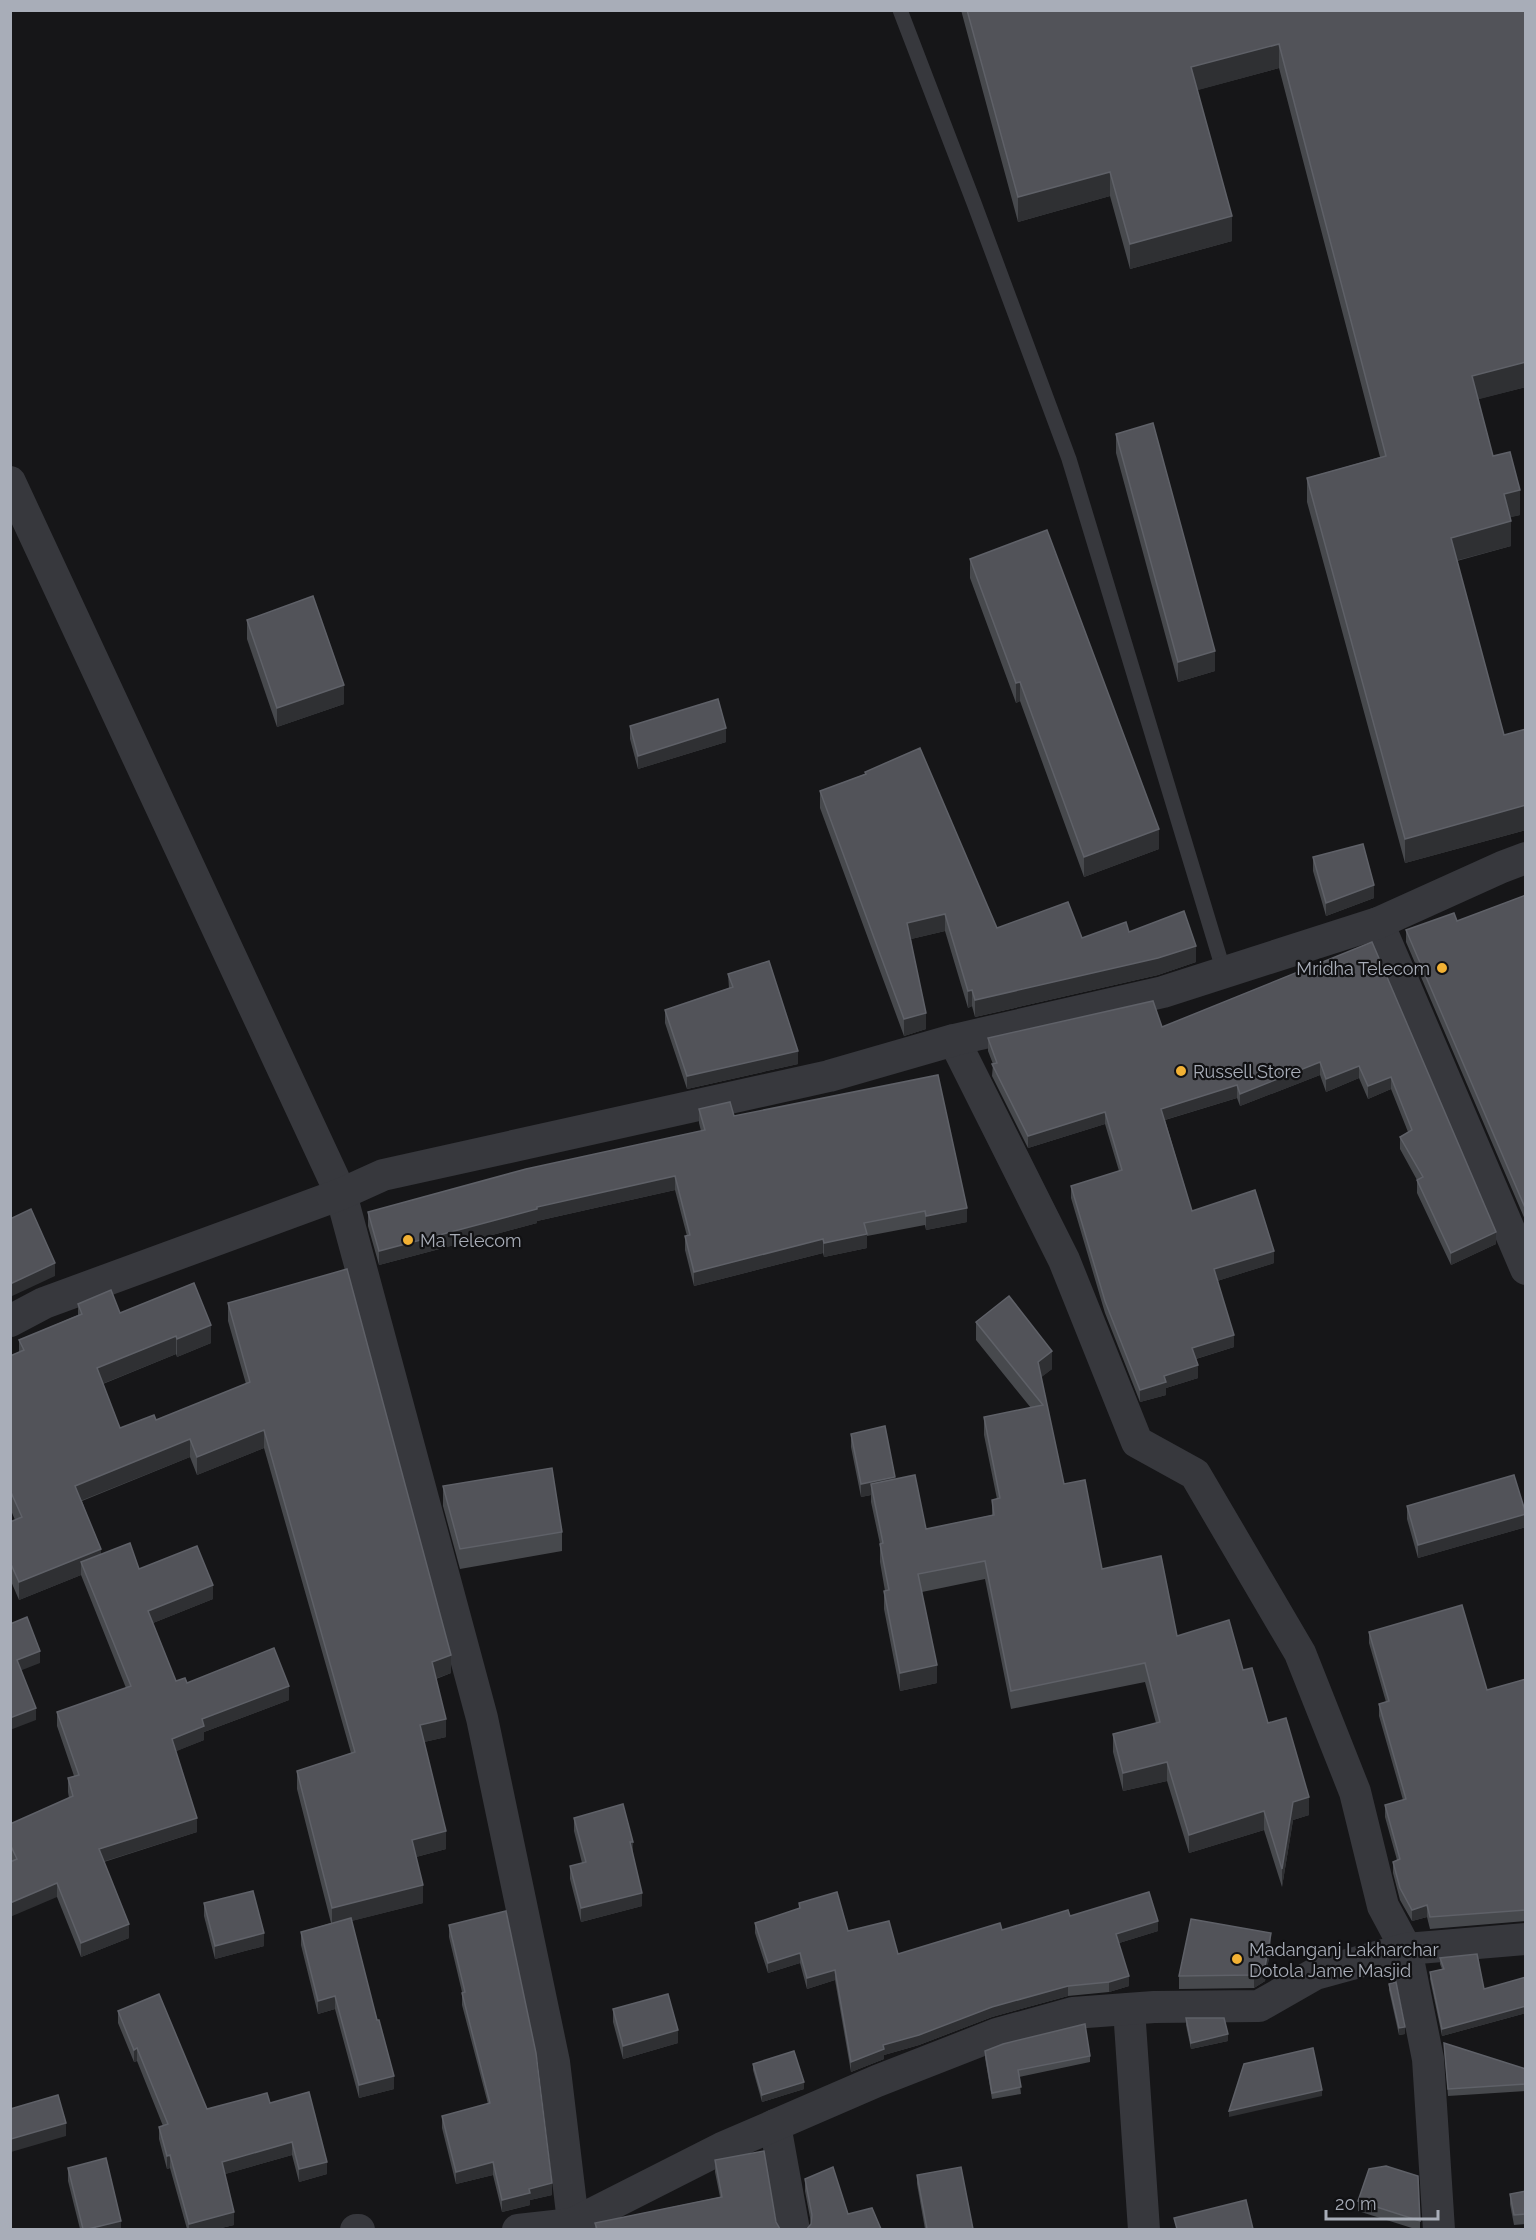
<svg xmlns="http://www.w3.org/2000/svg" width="1536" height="2240" font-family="Raleway,sans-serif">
<rect width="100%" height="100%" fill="#161618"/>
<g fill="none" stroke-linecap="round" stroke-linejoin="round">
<polyline stroke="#37383d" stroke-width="15" points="900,10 974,203 1069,459 1224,972"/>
<g stroke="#37383d" stroke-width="32">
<polyline points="10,482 341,1194 482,1718 554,2062 574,2230"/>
<polyline points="1378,923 1526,1269"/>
<polyline points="954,1040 1064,1260 1137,1442 1195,1474 1300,1653 1355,1792 1383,1906 1406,1949 1428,2059 1439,2230"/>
<polyline points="10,1321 44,1303 341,1194 383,1175 829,1076 954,1040 1163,992 1378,923 1502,867 1526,858"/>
<polyline points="1129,2009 1144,2230"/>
<polyline points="775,2125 794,2230"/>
<polyline points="356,2230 359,2230"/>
<polyline points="518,2230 572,2224 722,2148 877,2081 997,2034 1073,2013 1154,2007 1259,2006 1315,1974 1406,1949 1526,1939"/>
</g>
</g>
<g fill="#47494d">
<polygon points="961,10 1526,10 1526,387 1478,399 1493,456 1520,515 1510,517 1511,546 1457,561 1504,735 1526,729 1526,830 1405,863 1307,502 1307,478 1380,457 1279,68 1197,90 1232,241 1130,269 1110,196 1018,222"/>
<polygon points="1116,434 1215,671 1178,682 1116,453"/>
<polygon points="970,559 1159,849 1084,877 1020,701 1016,703 970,578"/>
<polygon points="247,620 344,704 277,727 247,639"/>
<polygon points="630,726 726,742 638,769 630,739"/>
<polygon points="865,772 997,928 1082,938 1129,932 1196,962 1158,975 975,1017 972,1006 968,1008 945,931 911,939 926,1029 904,1036 820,808 820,791 865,774"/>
<polygon points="1313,857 1374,898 1326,916 1313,871"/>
<polygon points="1526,895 1526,1222 1406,942 1406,930 1457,921"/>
<polygon points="1372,942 1496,1244 1451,1265 1417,1193 1417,1180 1400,1149 1400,1137 1408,1132 1391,1089 1368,1099 1359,1078 1326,1092 1320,1075 1240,1106 1237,1098 1165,1120 1192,1211 1274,1263 1217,1281 1234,1347 1196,1359 1198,1378 1166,1388 1166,1395 1140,1402 1105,1313 1071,1198 1071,1186 1119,1171 1105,1124 1028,1148 992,1076 993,1064 988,1051 988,1038 1162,1027"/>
<polygon points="728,974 798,1064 687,1089 665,1023 665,1010 729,988"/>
<polygon points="699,1109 734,1116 967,1222 926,1230 925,1225 867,1236 867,1248 824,1257 823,1253 694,1286 685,1250 685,1236 687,1236 675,1190 537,1221 537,1223 379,1265 368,1226 368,1212 701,1131 699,1123"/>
<polygon points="228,1303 451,1673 436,1679 446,1737 424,1742 446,1849 416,1857 423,1903 351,1921 394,2089 359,2098 335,2009 318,2014 301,1945 301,1932 331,1923 297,1789 297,1771 351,1753 264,1448 197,1475 190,1457 82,1501 101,1554 213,1599 153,1623 176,1681 289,1700 204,1732 204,1740 176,1751 197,1832 104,1862 129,1938 81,1957 57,1897 12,1861 10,1858 10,1824 69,1798 68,1792 68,1778 74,1776 57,1726 57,1712 126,1688 81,1575 19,1600 10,1579 10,1522 15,1520 10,1508 10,1356 19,1352 19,1340 78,1315 78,1304 120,1313 211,1343 177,1357 176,1354 103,1384 120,1428 156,1420 246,1384 228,1321"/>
<polygon points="976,1322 1052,1369 1041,1377 1064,1484 1102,1569 1177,1636 1243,1670 1309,1815 1293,1820 1282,1887 1264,1830 1189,1853 1167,1781 1123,1791 1113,1752 1113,1734 1156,1723 1145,1682 1011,1709 985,1579 922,1592 937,1683 900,1691 884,1609 884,1591 885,1591 880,1562 880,1544 871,1502 871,1495 861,1497 851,1447 851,1434 895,1479 926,1529 992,1515 992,1500 997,1499 984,1435 984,1417 1031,1408 976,1340"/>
<polygon points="443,1486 562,1532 562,1551 460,1569 443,1506"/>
<polygon points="1407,1506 1526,1527 1418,1558 1407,1519"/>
<polygon points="1369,1632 1487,1690 1526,1679 1526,1921 1430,1929 1427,1917 1412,1921 1400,1900 1393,1873 1393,1862 1397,1860 1385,1817 1385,1805 1403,1800 1379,1716 1379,1704 1386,1702 1369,1643"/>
<polygon points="574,1818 633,1855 642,1906 581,1922 570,1879 570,1866 582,1863 574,1831"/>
<polygon points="204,1903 264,1946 215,1959 204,1916"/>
<polygon points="799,1903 848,1931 898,1954 1002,1930 1070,1916 1158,1931 1119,1943 1129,1986 1109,1992 1068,1996 992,2017 919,2045 884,2055 884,2059 851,2072 835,1980 807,1989 800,1963 768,1973 755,1933 755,1923 799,1909"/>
<polygon points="449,1925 552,2195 530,2200 530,2205 502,2212 493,2175 456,2184 442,2128 442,2116 488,2104 462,2005 462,1992 449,1937"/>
<polygon points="1271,1946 1265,1981 1254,1988 1179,1989 1179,1976"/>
<polygon points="1440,1958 1484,1989 1526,1977 1526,2013 1442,2036 1430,1979 1430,1972 1442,1969 1440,1964"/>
<polygon points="1389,1984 1405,2034 1399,2035 1389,1990"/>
<polygon points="613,2009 678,2043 623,2059 613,2022"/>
<polygon points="118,2011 207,2109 270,2103 327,2174 299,2182 292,2155 225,2174 234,2225 217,2229 187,2229 170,2168 167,2169 159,2139 159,2127 163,2126 137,2061 134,2062 118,2023"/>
<polygon points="1186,2018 1228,2041 1191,2049 1186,2025"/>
<polygon points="1444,2043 1526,2069 1526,2091 1448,2096"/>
<polygon points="985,2051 1090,2056 1090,2062 1019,2077 1021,2094 992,2099 985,2058"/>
<polygon points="753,2064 804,2089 762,2102 753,2070"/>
<polygon points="715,2160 776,2222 780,2229 595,2229 595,2223 720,2197 715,2172"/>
<polygon points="68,2168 121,2229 80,2229 68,2181"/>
<polygon points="917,2175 973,2229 925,2229 917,2184"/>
<polygon points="805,2179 848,2214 811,2223 805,2191"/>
<polygon points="1526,2191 1526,2224 1514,2225 1510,2204 1510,2194"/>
<polygon points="1358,2201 1420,2221 1420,2229 1415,2229 1358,2211"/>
</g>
<g fill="#2f3033">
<polygon points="1279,44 1279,68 1191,92 1191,67"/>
<polygon points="1110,172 1110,196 1018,222 1018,197"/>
<polygon points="1232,216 1232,241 1130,269 1130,244"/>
<polygon points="1526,362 1526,387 1472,401 1472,376"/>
<polygon points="1520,490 1520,515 1504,519 1504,494"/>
<polygon points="1511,521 1511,546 1451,562 1451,538"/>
<polygon points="1215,651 1215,671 1178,682 1178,662"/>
<polygon points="1020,682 1020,701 1016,703 1016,683"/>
<polygon points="344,685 344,704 277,727 277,708"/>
<polygon points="726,728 726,742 638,769 638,756"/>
<polygon points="1526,805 1526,830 1405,863 1405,839"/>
<polygon points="1159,829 1159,849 1084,877 1084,857"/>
<polygon points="1374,885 1374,898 1326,916 1326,903"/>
<polygon points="945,914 945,931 907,940 907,923"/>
<polygon points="1196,946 1196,962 1158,975 975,1017 975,1000"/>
<polygon points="972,990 972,1006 968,1008 968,991"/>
<polygon points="926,1013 926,1029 904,1036 904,1019"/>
<polygon points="798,1051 798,1064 687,1089 687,1076"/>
<polygon points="1320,1062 1320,1075 1240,1106 1240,1094"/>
<polygon points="1359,1066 1359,1078 1326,1092 1326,1079"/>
<polygon points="1391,1077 1391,1089 1368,1099 1368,1086"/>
<polygon points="1237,1085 1237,1098 1161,1121 1161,1109"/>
<polygon points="1105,1112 1105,1124 1028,1148 1028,1136"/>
<polygon points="675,1176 675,1190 537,1221 537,1223 379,1265 379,1251 537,1207"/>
<polygon points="967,1208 967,1222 926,1230 926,1216"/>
<polygon points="1496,1232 1496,1244 1451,1265 1451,1253"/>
<polygon points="867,1234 867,1248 824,1257 824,1243"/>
<polygon points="823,1239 823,1253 694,1286 694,1272"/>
<polygon points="1274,1251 1274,1263 1214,1282 1214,1269"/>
<polygon points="55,1263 55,1276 10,1297 10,1284"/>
<polygon points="211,1325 211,1343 177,1357 177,1339"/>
<polygon points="1234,1335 1234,1347 1192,1360 1192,1348"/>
<polygon points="176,1336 176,1354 97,1386 97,1368"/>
<polygon points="1052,1351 1052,1369 1038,1380 1038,1362"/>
<polygon points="1198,1365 1198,1378 1166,1388 1166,1395 1140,1402 1140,1390 1164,1376"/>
<polygon points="264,1430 264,1448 197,1475 197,1457"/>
<polygon points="190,1439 190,1457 75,1503 75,1486"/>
<polygon points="895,1477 895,1490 871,1484 871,1495 861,1497 861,1484"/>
<polygon points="1526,1514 1526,1527 1418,1558 1418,1545"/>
<polygon points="101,1549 101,1567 81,1562 81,1575 19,1600 19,1582"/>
<polygon points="213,1585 213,1599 148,1625 148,1611"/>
<polygon points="40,1651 40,1663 17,1672 17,1660"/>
<polygon points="451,1655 451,1673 432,1680 432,1662"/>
<polygon points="937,1665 937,1683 900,1691 900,1673"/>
<polygon points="289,1686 289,1700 204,1732 204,1740 172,1753 172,1739 202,1719"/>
<polygon points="36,1708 36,1720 10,1730 10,1718"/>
<polygon points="446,1719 446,1737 420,1743 420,1725"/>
<polygon points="1167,1762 1167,1781 1123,1791 1123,1773"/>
<polygon points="1309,1797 1309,1815 1293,1820 1282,1887 1282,1869 1293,1802"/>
<polygon points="1264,1811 1264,1830 1189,1853 1189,1835"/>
<polygon points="197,1818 197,1832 99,1863 99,1849"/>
<polygon points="446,1831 446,1849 412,1858 412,1840"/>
<polygon points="630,1842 633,1842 633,1855"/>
<polygon points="57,1883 57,1897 10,1917 10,1903"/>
<polygon points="423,1885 423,1903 332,1926 332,1908"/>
<polygon points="642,1893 642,1906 581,1922 581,1908"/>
<polygon points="1427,1905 1427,1917 1412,1921 1412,1910"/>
<polygon points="1158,1921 1158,1931 1116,1944 1116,1934"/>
<polygon points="129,1924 129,1938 81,1957 81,1943"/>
<polygon points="264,1933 264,1946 215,1959 215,1946"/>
<polygon points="1271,1933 1271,1946 1265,1981 1254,1988 1254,1975"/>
<polygon points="800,1953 800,1963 768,1973 768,1963"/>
<polygon points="835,1970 835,1980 807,1989 807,1978"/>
<polygon points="1129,1976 1129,1986 1109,1992 1109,1982"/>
<polygon points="1068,1986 1068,1996 992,2017 919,2045 884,2055 884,2059 851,2072 851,2062 883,2045 992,2007"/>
<polygon points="335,1996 335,2009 318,2014 318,2001"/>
<polygon points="1526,2006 1526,2013 1442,2036 1442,2029"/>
<polygon points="1405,2027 1405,2034 1399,2035 1399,2028"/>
<polygon points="678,2030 678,2043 623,2059 623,2046"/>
<polygon points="1228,2034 1228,2041 1191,2049 1191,2043"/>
<polygon points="137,2048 137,2061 134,2062 134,2050"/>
<polygon points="394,2076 394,2089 359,2098 359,2085"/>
<polygon points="804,2082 804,2089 762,2102 762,2095"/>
<polygon points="1322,2090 1322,2096 1229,2117 1229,2111"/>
<polygon points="66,2123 66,2136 11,2152 11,2139"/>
<polygon points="292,2142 292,2155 222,2175 222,2162"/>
<polygon points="170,2155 170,2168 167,2169 167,2156"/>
<polygon points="327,2162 327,2174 299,2182 299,2169"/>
<polygon points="493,2162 493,2175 456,2184 456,2172"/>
<polygon points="552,2183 552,2195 530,2200 530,2205 502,2212 502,2200 529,2189"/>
<polygon points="234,2212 234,2225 217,2229 189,2229 189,2224"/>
<polygon points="121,2221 121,2229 88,2229"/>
</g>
<g fill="#525359" stroke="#5f6168" stroke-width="1.5">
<polygon points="967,10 1526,10 1526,362 1472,376 1493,456 1510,452 1520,490 1504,494 1511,521 1451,538 1504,735 1526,729 1526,805 1405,839 1307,478 1386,456 1279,44 1191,67 1232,216 1130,244 1110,172 1018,197"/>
<polygon points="1153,423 1215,651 1178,662 1116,434"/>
<polygon points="1047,530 1159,829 1084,857 1020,682 1016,683 970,559"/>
<polygon points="313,596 344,685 277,708 247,620"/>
<polygon points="718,699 726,728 638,756 630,726"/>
<polygon points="920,748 997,928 1068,902 1082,938 1126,922 1129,932 1184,911 1196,946 1158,958 975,1000 972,990 968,991 945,914 907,923 926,1013 904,1019 820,791 866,774 865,772"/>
<polygon points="1363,844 1374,885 1326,903 1313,857"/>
<polygon points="1526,895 1526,1210 1406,930 1454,913 1457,921"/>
<polygon points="1372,942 1496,1232 1451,1253 1417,1180 1423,1177 1400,1137 1412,1130 1391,1077 1368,1086 1359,1066 1326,1079 1320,1062 1240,1094 1237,1085 1161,1109 1192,1211 1255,1190 1274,1251 1214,1269 1234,1335 1192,1348 1198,1365 1164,1376 1166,1382 1140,1390 1105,1301 1071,1186 1122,1170 1105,1112 1028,1136 992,1064 997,1063 988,1038 1153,1001 1162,1027"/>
<polygon points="769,961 798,1051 687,1076 665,1010 733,987 728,974"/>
<polygon points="938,1075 967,1208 926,1216 925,1211 864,1223 867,1234 824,1243 823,1239 694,1272 685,1236 690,1235 675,1176 537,1207 537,1209 379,1251 368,1212 526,1169 705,1130 699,1109 730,1102 734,1116"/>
<polygon points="31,1209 55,1263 10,1284 10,1219"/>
<polygon points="347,1269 451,1655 432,1662 446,1719 420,1725 446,1831 412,1840 423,1885 332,1908 297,1771 355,1752 264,1430 197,1457 190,1439 75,1486 101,1549 19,1582 10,1562 10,1522 22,1517 10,1490 10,1356 24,1350 19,1340 82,1314 78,1304 111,1290 120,1313 194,1283 211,1325 177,1339 176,1336 97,1368 120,1428 154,1415 156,1420 250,1382 228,1303"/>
<polygon points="1009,1296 1052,1351 1038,1362 1064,1484 1085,1480 1102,1569 1161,1556 1177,1636 1229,1620 1243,1670 1252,1668 1268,1723 1286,1718 1309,1797 1293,1802 1282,1869 1264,1811 1189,1835 1167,1762 1123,1773 1113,1734 1160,1722 1145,1663 1011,1691 985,1561 918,1574 937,1665 900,1673 884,1591 889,1590 880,1544 883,1543 871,1484 915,1475 926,1529 994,1515 992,1500 1000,1498 984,1417 1043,1405 976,1322"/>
<polygon points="885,1426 895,1477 861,1484 851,1434"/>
<polygon points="552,1468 562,1532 460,1549 443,1486"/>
<polygon points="1514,1475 1526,1514 1418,1545 1407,1506"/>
<polygon points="130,1543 139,1569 197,1546 213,1585 148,1611 176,1681 185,1678 187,1683 274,1648 289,1686 202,1719 204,1726 172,1739 197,1818 99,1849 129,1924 81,1943 57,1883 10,1903 10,1862 17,1859 10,1844 10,1824 73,1796 68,1778 79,1775 57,1712 131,1686 81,1562"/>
<polygon points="1462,1605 1487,1690 1526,1679 1526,1910 1430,1917 1427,1905 1412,1910 1400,1888 1393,1862 1400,1859 1385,1805 1406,1799 1379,1704 1389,1701 1369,1632"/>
<polygon points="27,1617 40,1651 17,1660 36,1708 10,1718 10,1624"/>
<polygon points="623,1804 633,1842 630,1842 642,1893 581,1908 570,1866 586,1862 574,1818"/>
<polygon points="253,1891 264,1933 215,1946 204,1903"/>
<polygon points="837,1892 848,1931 889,1921 898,1954 1000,1923 1002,1930 1068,1910 1070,1916 1149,1892 1158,1921 1116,1934 1129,1976 1109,1982 1068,1986 992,2007 919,2035 883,2045 884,2049 851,2062 835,1970 807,1978 800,1953 768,1963 755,1923 800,1908 799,1903"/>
<polygon points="506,1911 536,2053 552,2183 529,2189 530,2193 502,2200 493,2162 456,2172 442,2116 490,2103 462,1993 465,1992 449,1925"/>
<polygon points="351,1918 377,2020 379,2020 394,2076 359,2085 335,1996 318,2001 301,1932"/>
<polygon points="1191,1919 1271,1933 1265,1967 1254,1975 1179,1976"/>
<polygon points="1477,1954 1484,1989 1526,1977 1526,2006 1442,2029 1430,1972 1444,1969 1440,1958"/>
<polygon points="1396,1982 1405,2027 1399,2028 1389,1984"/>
<polygon points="159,1994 207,2109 267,2093 270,2103 309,2092 327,2162 299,2169 292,2142 222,2162 234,2212 189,2224 170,2155 167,2156 159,2127 168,2124 137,2048 134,2050 118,2011"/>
<polygon points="668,1994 678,2030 623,2046 613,2009"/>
<polygon points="1186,2018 1224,2018 1228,2034 1191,2043"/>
<polygon points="1085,2024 1090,2056 1018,2070 1021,2087 992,2093 985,2051 1003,2044"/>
<polygon points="1444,2043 1526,2069 1526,2084 1448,2089"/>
<polygon points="1313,2048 1322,2090 1229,2111 1244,2064"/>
<polygon points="794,2051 804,2082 762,2095 753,2064"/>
<polygon points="58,2095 66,2123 11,2139 10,2109"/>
<polygon points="764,2151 776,2222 780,2229 597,2229 595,2223 722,2197 715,2160"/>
<polygon points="106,2158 121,2221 88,2229 83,2229 68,2168"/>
<polygon points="1386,2166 1418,2176 1420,2221 1358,2201 1369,2169"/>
<polygon points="833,2167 848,2214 872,2208 881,2229 807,2229 811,2224 812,2215 805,2179"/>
<polygon points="961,2167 973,2229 927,2229 917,2175"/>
<polygon points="1526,2191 1526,2214 1514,2215 1510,2194"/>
<polygon points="1246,2200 1253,2229 1177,2229 1174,2218"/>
</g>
<g fill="#f2b134" stroke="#111113" stroke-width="2">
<circle cx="1442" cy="968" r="6"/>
<circle cx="1181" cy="1071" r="6"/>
<circle cx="408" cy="1240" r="6"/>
<circle cx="1237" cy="1959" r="6"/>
</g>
<g text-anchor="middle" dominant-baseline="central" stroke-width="4.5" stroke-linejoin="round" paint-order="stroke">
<g font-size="18" fill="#a8adb8" stroke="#111113" text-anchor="start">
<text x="1430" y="968" text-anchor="end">Mridha Telecom</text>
<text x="1193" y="1071">Russell Store</text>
<text x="420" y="1240">Ma Telecom</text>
<text x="1249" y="1949">Madanganj Lakharchar<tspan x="1249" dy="21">Dotola Jame Masjid</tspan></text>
</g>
</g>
<rect width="1536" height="2240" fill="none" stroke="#a8adb8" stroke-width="24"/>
<path d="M1326 2210v9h112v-9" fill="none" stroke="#a8adb8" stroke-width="3"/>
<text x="1335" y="2210" font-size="18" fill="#a8adb8" stroke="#111113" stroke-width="4.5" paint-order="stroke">20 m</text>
</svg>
